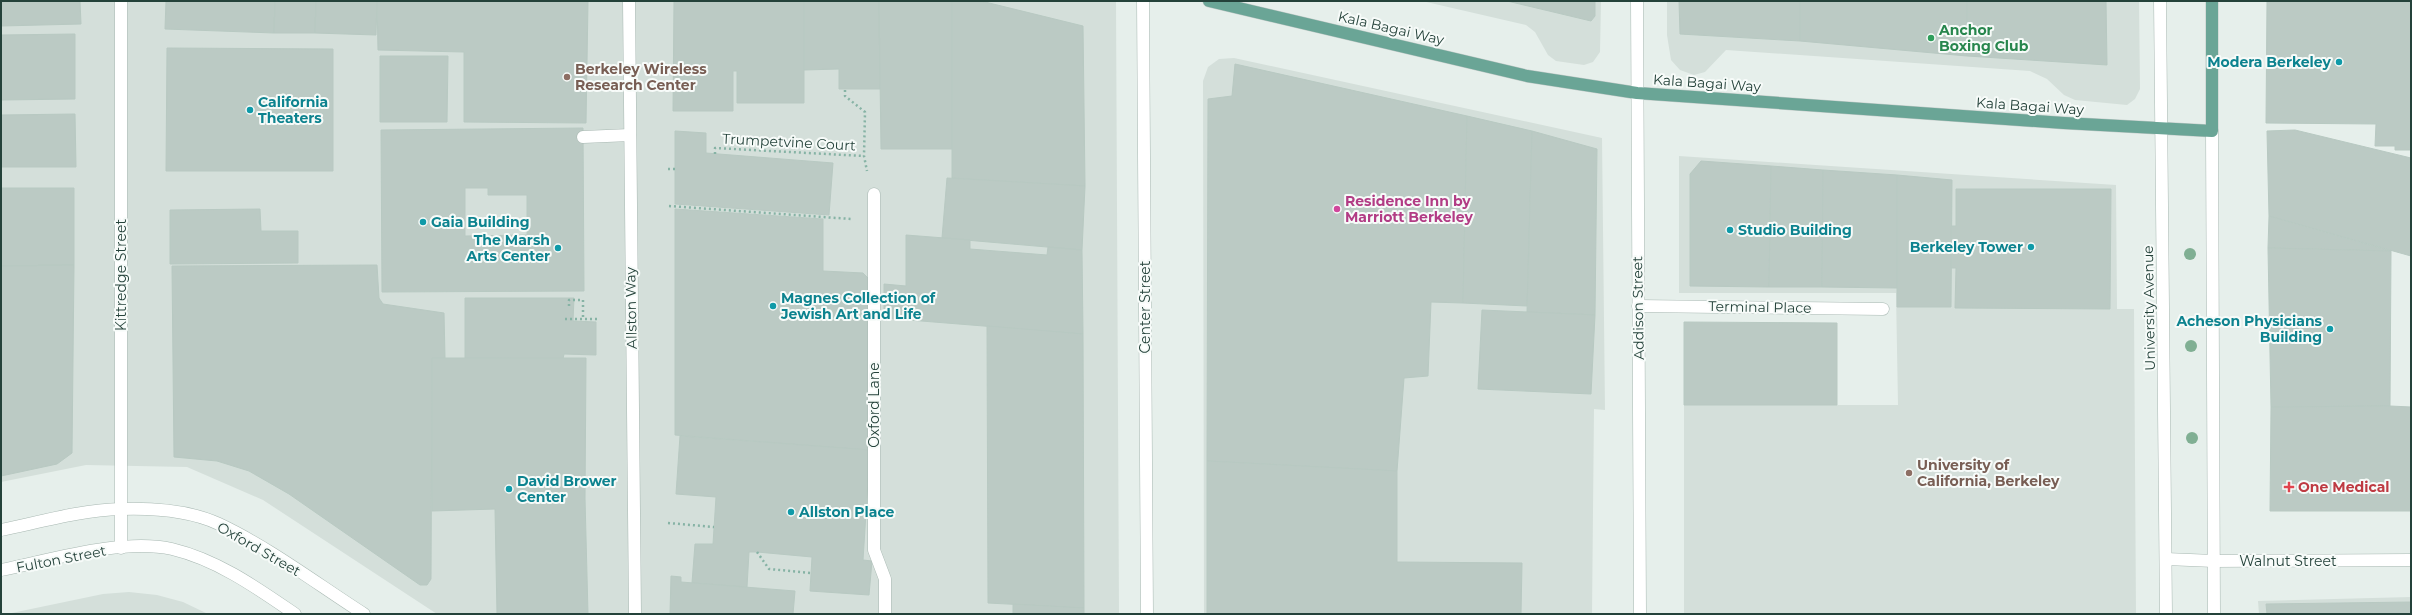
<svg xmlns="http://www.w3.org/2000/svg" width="2412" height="615" font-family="Montserrat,sans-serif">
<rect width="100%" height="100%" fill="#e6efeb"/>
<g fill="#d4dfda">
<polygon points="1,1 1116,1 1119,614 437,614 263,500 187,467 86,465 1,482"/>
<polygon points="1422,1 1601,1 1600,52 1593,62 1584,65 1556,61 1548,55 1535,32 1526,25"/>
<polygon points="1667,1 2139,1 2140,89 2135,99 2127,105 2075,100 2064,95 2047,79 2030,71 1726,50 1705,72 1694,75 1680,70 1671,60 1667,35"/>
<polygon points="1234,58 1602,138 1605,410 1594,409 1592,614 1204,614 1203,81 1208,67 1219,59"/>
<polygon points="1679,156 2116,185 2117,309 2134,309 2136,614 1684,614 1684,405 1898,405 1896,293 1679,293"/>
<polygon points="129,592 157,595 183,602 208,614 7,614 103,594"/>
<polygon points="2411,597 2411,614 2259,614 2258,601"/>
</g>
<g fill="#bbcac4" stroke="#b8c9c2" fill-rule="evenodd">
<polygon points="1,1 80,1 81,24 1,26"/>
<polygon points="166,1 275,1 274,33 165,29"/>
<polygon points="275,1 316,1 315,33 274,33"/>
<polygon points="316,1 377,1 376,35 315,33"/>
<polygon points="377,1 588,1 586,123 464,122 464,52 378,50"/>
<polygon points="674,1 804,1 804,103 737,103 737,71 733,71 733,111 673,111"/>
<polygon points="804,1 879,1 880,89 839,89 839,69 804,70"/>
<polygon points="879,1 952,1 952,149 881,149"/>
<polygon points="952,1 981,1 1083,26 1085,186 952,178"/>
<polygon points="1507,1 1595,1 1595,16 1591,21"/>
<polygon points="1679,1 1800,1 1800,41 1680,34"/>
<polygon points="1800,1 1967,1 1967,56 1800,41"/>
<polygon points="1967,1 2106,1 2107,65 1967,56"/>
<polygon points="2267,1 2411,1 2411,150 2395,150 2395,146 2375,146 2376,124 2266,123"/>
<polygon points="75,34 75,99 1,100 1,35"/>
<polygon points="167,48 333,49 333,171 166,171"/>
<polygon points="380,56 448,56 447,122 380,122"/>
<polygon points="1235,64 1467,116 1463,303 1431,302 1428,376 1404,378 1397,471 1207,461 1208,99 1232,96"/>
<polygon points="75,114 76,167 1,167 1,115"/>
<polygon points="1467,116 1532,131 1527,306 1463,303"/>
<path d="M583,128L584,291L382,292L381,130ZM465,188H488V195H527V235L465,236Z"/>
<polygon points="2295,130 2411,158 2411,256 2269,216 2267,131"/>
<polygon points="675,131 706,133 706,153 833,163 829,215 675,204"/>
<polygon points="1532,131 1597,149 1595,315 1527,312"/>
<polygon points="1701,161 1771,166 1769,287 1690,286 1690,174"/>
<polygon points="1771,166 1823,170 1822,287 1769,287"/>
<polygon points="1823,170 1897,175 1897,288 1822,287"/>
<polygon points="1897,175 1952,180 1951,307 1897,307"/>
<polygon points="947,178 1085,186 1082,250 942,238"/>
<polygon points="1,188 74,188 74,265 1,266"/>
<polygon points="1956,189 2111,189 2110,309 1955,308 1956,268 1951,268 1951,226 1956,226"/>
<polygon points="260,209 261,231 298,231 298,263 170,264 170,210"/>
<polygon points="675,209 823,219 823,271 863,273 872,282 870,450 675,435"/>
<polygon points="2269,216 2391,251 2268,248"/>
<polygon points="906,235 970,240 970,249 1047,255 1048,247 1082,250 1083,334 884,318 884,284 906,286"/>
<polygon points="2268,248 2391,251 2390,406 2271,407"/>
<polygon points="74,265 72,453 57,464 1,476 1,266"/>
<polygon points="377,265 379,298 383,304 444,313 445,358 432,358 431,579 427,585 420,585 289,494 249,471 217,461 174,457 172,266"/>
<polygon points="465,298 574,298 573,321 596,322 596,355 564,354 563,359 465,358"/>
<polygon points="1482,310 1595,315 1591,394 1478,389"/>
<polygon points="1684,322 1837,323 1837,405 1684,405"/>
<polygon points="987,326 1083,334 1084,608 988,603"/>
<polygon points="432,358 586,358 585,498 588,614 497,614 495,509 432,511"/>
<polygon points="2390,406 2411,407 2411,511 2270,511 2271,407"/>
<polygon points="680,436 870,450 863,560 872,561 869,595 810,591 812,557 757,552 749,552 747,587 692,583 695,544 713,544 716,497 676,494"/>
<polygon points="1207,461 1397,471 1397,562 1522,563 1521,614 1207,614"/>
<polygon points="671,576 681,577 681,582 795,591 793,614 670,614"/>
<polygon points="2411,602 2411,614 2267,614 2266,604"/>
<polygon points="1013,604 1084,608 1084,614 1013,614"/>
</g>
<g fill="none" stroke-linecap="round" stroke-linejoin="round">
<g stroke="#a8b8b2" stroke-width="13">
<g id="minor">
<polyline points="629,1 635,614"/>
<polyline points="1143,1 1147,614"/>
<polyline points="1637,1 1640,614"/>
<polyline points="2160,1 2166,614"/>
<polyline points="2212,131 2214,614"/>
<polyline points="583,137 630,135"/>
<polyline points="874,194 874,550 885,579 885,614"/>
<polyline points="1638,306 1883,309"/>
<path d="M1,530C40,522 81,510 121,509C152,508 191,511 219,524C270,548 317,584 364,614"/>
<polyline points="121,548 121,1"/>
<polyline points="2166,559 2214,561 2411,560"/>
<path d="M1,570C51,560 122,538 172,549C218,560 257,588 295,614"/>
</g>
</g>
<g stroke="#c2cac8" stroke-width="13">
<polyline id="major" points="1209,1 1527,76 1637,93 2064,123 2212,131 2212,1"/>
</g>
<g stroke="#86b3a5" stroke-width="2.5" stroke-dasharray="2 3" stroke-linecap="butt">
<polyline points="845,90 845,96 865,112 864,156 867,171"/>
<polyline points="715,154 715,148 864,156"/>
<polyline points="668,169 675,169"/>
<polyline points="669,206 851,219"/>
<polyline points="569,306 569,300 583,300 583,319"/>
<polyline points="565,319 598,319"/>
<polyline points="668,523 714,527"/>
<polyline points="757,552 769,569 811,573"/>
</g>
<use href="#minor" stroke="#fff" stroke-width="12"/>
<use href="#major" stroke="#6aa596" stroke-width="12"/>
</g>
<g fill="#80af93">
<circle cx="2190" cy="254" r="6"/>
<circle cx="2191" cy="346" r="6"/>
<circle cx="2192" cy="438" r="6"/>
</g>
<circle fill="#2e9e5b" stroke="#f7fbf9" stroke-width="1.5" cx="1931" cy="38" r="4"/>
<g fill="#0f9aa8" stroke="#f7fbf9" stroke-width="1.5">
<circle cx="2339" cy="62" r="4"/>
<circle cx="250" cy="110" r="4"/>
<circle cx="423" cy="222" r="4"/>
<circle cx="1730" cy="230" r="4"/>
<circle cx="2031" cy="247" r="4"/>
<circle cx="558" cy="248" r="4"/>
<circle cx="773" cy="306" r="4"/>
<circle cx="2330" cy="329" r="4"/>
<circle cx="509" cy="489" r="4"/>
<circle cx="791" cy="512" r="4"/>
</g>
<g fill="#8d6e63" stroke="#f7fbf9" stroke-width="1.5">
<circle cx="567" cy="77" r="4"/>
<circle cx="1909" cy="473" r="4"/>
</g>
<circle fill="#d1479c" stroke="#f7fbf9" stroke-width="1.5" cx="1337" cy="209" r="4"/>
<path fill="#e0444e" stroke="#f7fbf9" stroke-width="1.5" d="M2287 481h4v4h4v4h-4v4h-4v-4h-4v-4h4z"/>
<g text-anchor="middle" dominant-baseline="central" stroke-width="4" stroke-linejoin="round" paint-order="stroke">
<g font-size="14" fill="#24423a" stroke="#f7fbf9">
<text transform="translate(1391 28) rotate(13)">Kala Bagai Way</text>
<text transform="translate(1707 83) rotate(4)">Kala Bagai Way</text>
<text transform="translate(2030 106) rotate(4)">Kala Bagai Way</text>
<text transform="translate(789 142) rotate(3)">Trumpetvine Court</text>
<text transform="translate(121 275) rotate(-90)">Kittredge Street</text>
<text transform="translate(1145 307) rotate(-90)">Center Street</text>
<text transform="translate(1760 307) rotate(1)">Terminal Place</text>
<text transform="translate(631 308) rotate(-91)">Allston Way</text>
<text transform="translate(1638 308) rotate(-91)">Addison Street</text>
<text transform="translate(2149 308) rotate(-91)">University Avenue</text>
<text transform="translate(874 405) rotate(-90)">Oxford Lane</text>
<text transform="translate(259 549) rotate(30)">Oxford Street</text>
<text transform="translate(61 559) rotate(-11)">Fulton Street</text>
<text x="2288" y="561">Walnut Street</text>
</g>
<g font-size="14" font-weight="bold" fill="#27864d" stroke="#f7fbf9" text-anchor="start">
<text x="1939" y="30">Anchor<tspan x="1939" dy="16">Boxing Club</tspan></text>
</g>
<g font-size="14" font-weight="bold" fill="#0d838f" stroke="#f7fbf9" text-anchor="start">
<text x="2331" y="62" text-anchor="end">Modera Berkeley</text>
<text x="258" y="102">California<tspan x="258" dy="16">Theaters</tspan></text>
<text x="431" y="222">Gaia Building</text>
<text x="1738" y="230">Studio Building</text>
<text x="550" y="240" text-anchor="end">The Marsh<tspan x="550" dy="16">Arts Center</tspan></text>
<text x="2023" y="247" text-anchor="end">Berkeley Tower</text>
<text x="781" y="298">Magnes Collection of<tspan x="781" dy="16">Jewish Art and Life</tspan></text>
<text x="2322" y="321" text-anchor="end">Acheson Physicians<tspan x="2322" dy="16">Building</tspan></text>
<text x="517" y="481">David Brower<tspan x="517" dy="16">Center</tspan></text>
<text x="799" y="512">Allston Place</text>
</g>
<g font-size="14" font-weight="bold" fill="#785e54" stroke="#f7fbf9" text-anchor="start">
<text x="575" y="69">Berkeley Wireless<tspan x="575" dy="16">Research Center</tspan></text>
<text x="1917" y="465">University of<tspan x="1917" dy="16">California, Berkeley</tspan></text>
</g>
<g font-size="14" font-weight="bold" fill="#b23c85" stroke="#f7fbf9" text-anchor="start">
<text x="1345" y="201">Residence Inn by<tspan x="1345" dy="16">Marriott Berkeley</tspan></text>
</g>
<g font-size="14" font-weight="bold" fill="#be3a42" stroke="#f7fbf9" text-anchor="start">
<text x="2298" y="487">One Medical</text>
</g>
</g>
<rect width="2412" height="615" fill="none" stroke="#24423a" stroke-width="4"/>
</svg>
